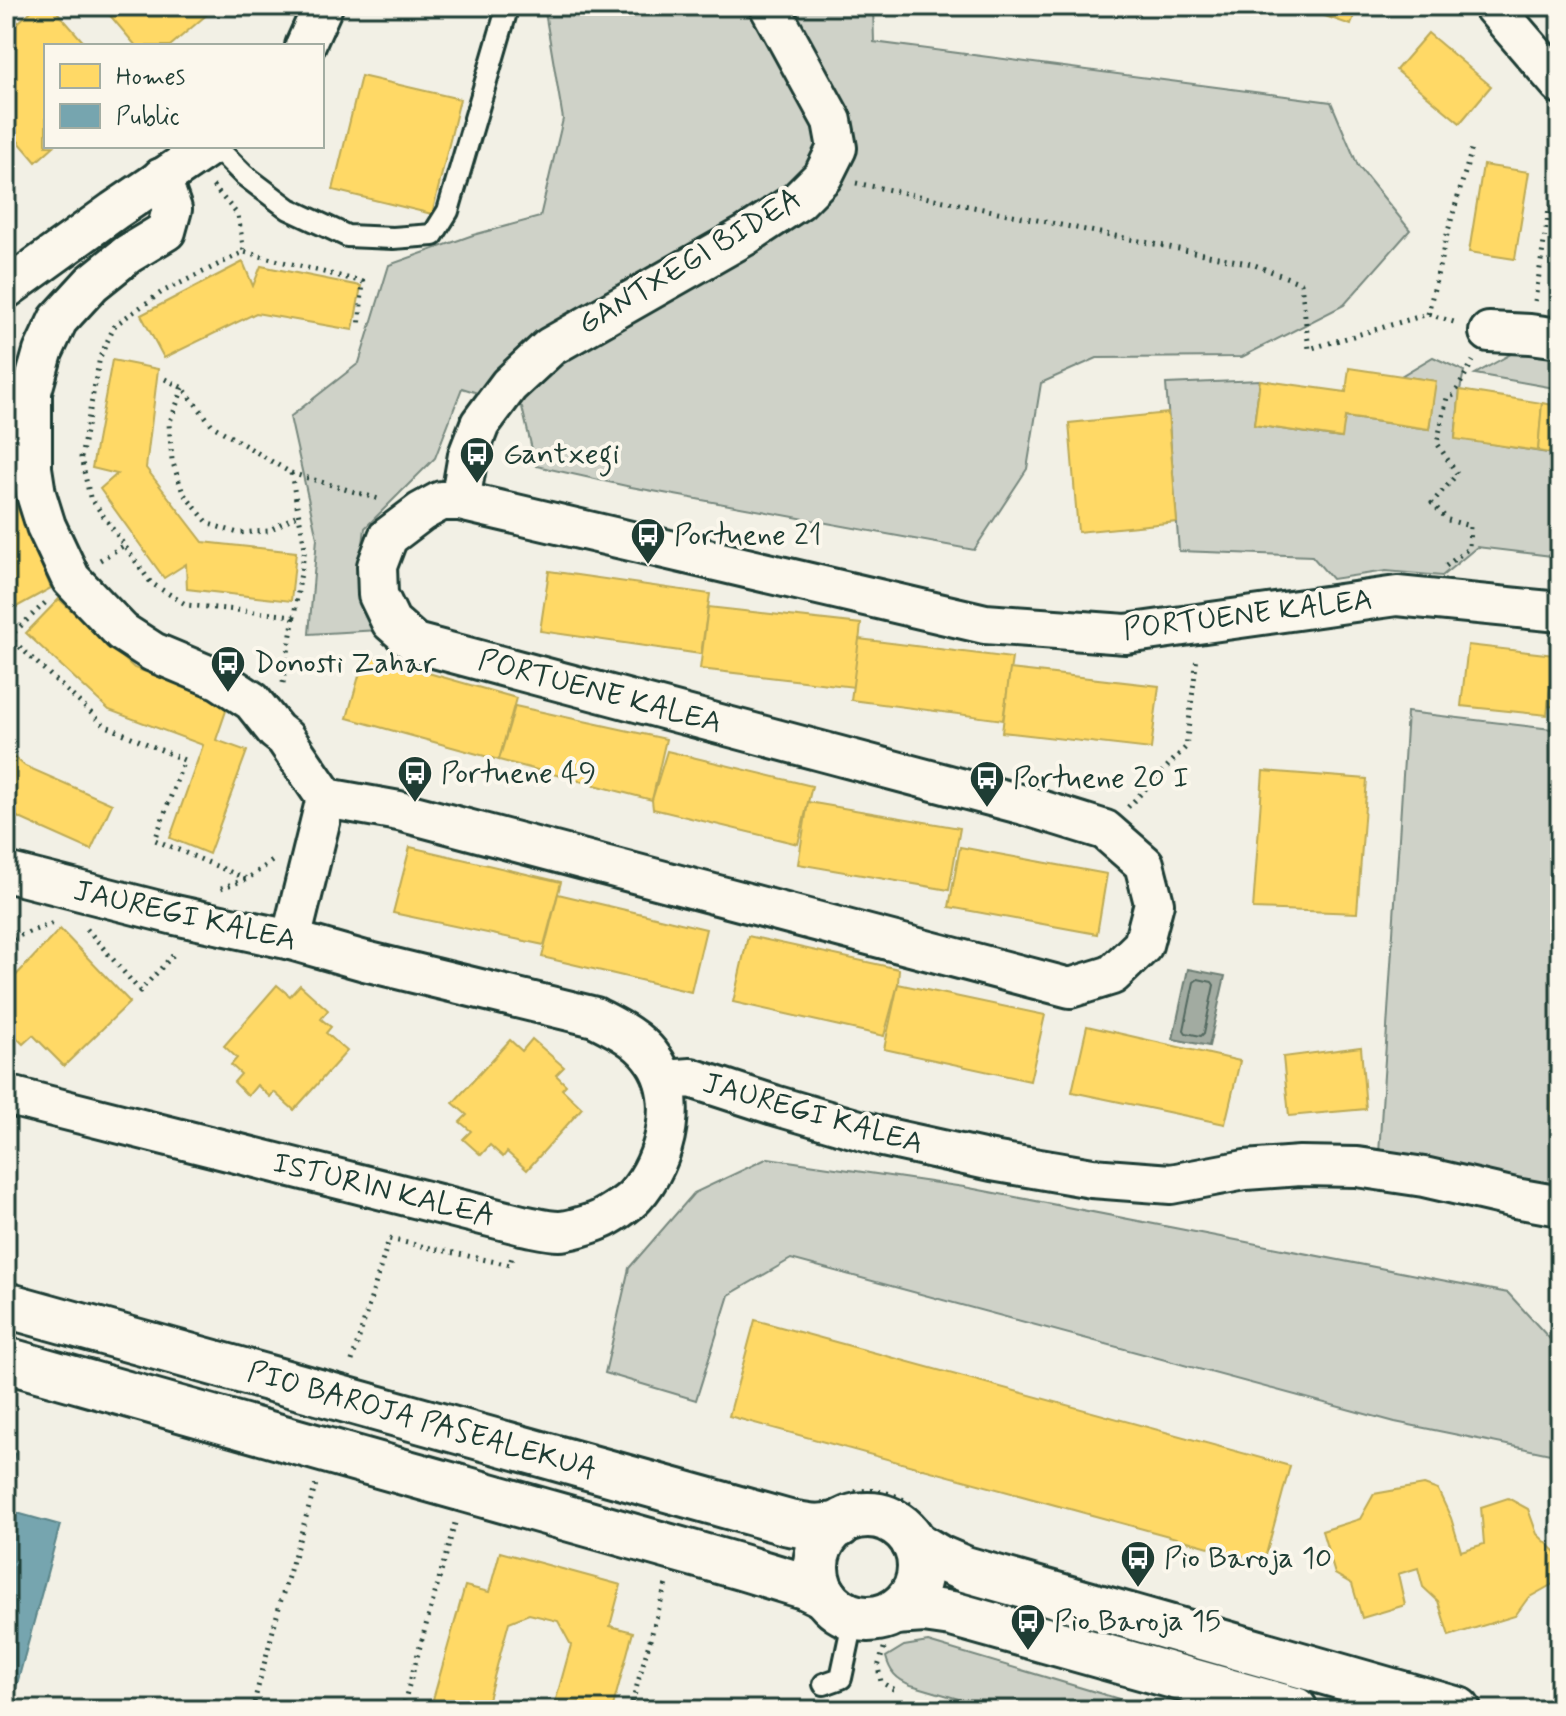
<svg xmlns="http://www.w3.org/2000/svg" width="1566" height="1716" font-family="Mynerve,sans-serif">
<rect width="100%" height="100%" fill="#f2f0e5"/>
<filter id="ink" filterUnits="userSpaceOnUse"><feTurbulence type="fractalNoise" baseFrequency=".0125" numOctaves="2"/><feDisplacementMap in="SourceGraphic" scale="16" xChannelSelector="R" yChannelSelector="G"/><feConvolveMatrix kernelMatrix="1 2 1 2 8 2 1 2 1" color-interpolation-filters="sRGB"/></filter>
<g filter="url(#ink)">
<g fill="#cfd2c8" stroke="#77887e" stroke-width="2">
<polygon points="544,6 873,6 874,42 1331,102 1358,166 1410,230 1344,305 1242,357 1097,358 1041,383 1027,469 974,550 631,487 536,466 522,407 462,388 435,458 365,528 360,569 379,630 309,634 317,538 290,417 359,363 389,265 473,235 540,217 563,119"/>
<polygon points="1520,349 1560,355 1560,389 1475,374"/>
<polygon points="1433,357 1464,371 1460,390 1455,438 1560,455 1560,557 1477,547 1442,576 1386,571 1332,579 1312,556 1179,551 1166,384 1260,380 1254,425 1341,438 1345,417 1429,429 1435,381 1401,376"/>
<polygon points="1407,712 1560,730 1560,1185 1379,1154"/>
<polygon points="768,1158 964,1187 1508,1293 1560,1350 1560,1456 1395,1422 791,1259 729,1295 696,1400 605,1373 629,1268 694,1193"/>
<path d="M928,1642L1139,1705L1146,1710H996L911,1685C896,1679 890,1672 886,1657L904,1646Z"/>
</g>
<polygon fill="#a2aba1" stroke="#6e7f75" stroke-width="2" points="1188,969 1225,976 1209,1046 1173,1039"/>
<g fill="#ffd966" stroke="#bcaa57" stroke-width="2">
<polygon points="37,6 52,6 87,46 46,46 46,146 54,146 36,162 6,127 6,33"/>
<polygon points="102,6 217,6 170,46 136,46"/>
<polygon points="1296,6 1357,6 1351,25"/>
<polygon points="1428,33 1491,86 1460,123 1396,70"/>
<polygon points="361,76 460,99 432,214 333,190"/>
<polygon points="1483,165 1529,172 1515,259 1469,252"/>
<polygon points="243,262 253,286 261,266 361,286 353,330 256,313 164,358 141,315"/>
<polygon points="112,360 158,369 146,468 203,542 296,552 291,601 187,589 186,564 164,578 100,489 117,474 92,468"/>
<polygon points="1349,368 1436,381 1429,429 1345,417 1342,438 1254,425 1260,380 1346,392"/>
<polygon points="1460,390 1542,403 1538,451 1455,439"/>
<polygon points="6,398 11,398 13,497 51,588 9,611 6,604"/>
<polygon points="1542,403 1560,406 1560,455 1538,451"/>
<polygon points="1168,413 1177,522 1078,532 1069,423"/>
<polygon points="549,571 710,594 701,654 540,631"/>
<polygon points="59,599 134,668 229,702 216,740 247,751 209,854 170,838 203,745 109,710 26,633"/>
<polygon points="708,607 861,624 854,687 700,669"/>
<polygon points="859,639 1012,658 1003,720 851,700"/>
<polygon points="1468,645 1554,655 1547,715 1461,706"/>
<polygon points="1555,646 1560,646 1560,707 1548,706"/>
<polygon points="365,655 516,698 499,760 347,718"/>
<polygon points="1010,669 1159,686 1151,749 1002,732"/>
<polygon points="515,706 666,739 652,800 499,760"/>
<polygon points="6,750 25,766 112,804 91,850 6,812"/>
<polygon points="667,751 812,786 798,844 653,809 652,800"/>
<polygon points="1263,771 1367,779 1357,913 1253,909"/>
<polygon points="808,802 960,828 949,890 798,864"/>
<polygon points="410,847 561,882 544,945 393,913"/>
<polygon points="960,847 1107,874 1097,934 949,907"/>
<polygon points="558,894 706,929 691,992 542,957"/>
<polygon points="60,929 130,1002 64,1066 33,1035 23,1044 6,1027 6,986"/>
<polygon points="748,936 899,969 898,984 884,1036 733,1002"/>
<polygon points="898,984 1045,1015 1030,1081 884,1049"/>
<polygon points="277,985 290,996 300,985 328,1010 321,1019 331,1027 326,1033 347,1051 294,1110 274,1092 270,1097 257,1085 248,1096 234,1082 241,1074 231,1065 237,1058 224,1046"/>
<polygon points="1087,1026 1240,1061 1225,1124 1072,1092"/>
<polygon points="532,1039 564,1067 556,1075 566,1085 562,1089 582,1108 527,1170 507,1152 503,1157 490,1145 481,1155 463,1139 471,1131 460,1122 467,1115 453,1103 510,1040 522,1051"/>
<polygon points="1361,1047 1366,1109 1289,1116 1283,1057"/>
<polygon points="1553,1065 1560,1065 1560,1115 1552,1115"/>
<polygon points="755,1320 1290,1466 1264,1562 729,1416"/>
<polygon points="1424,1485 1438,1490 1451,1518 1461,1551 1484,1544 1481,1507 1508,1498 1528,1509 1537,1534 1556,1552 1560,1580 1528,1598 1515,1616 1449,1636 1438,1601 1423,1587 1418,1568 1398,1574 1405,1605 1362,1618 1352,1584 1335,1574 1322,1531 1360,1519 1374,1494"/>
<polygon points="500,1552 621,1585 610,1626 633,1632 612,1710 553,1710 571,1645 558,1621 529,1614 509,1622 485,1710 430,1710 465,1586 489,1592"/>
</g>
<g fill="#76a5af" stroke="#5c868a" stroke-width="2">
<polygon points="6,1451 15,1454 6,1489"/>
<polygon points="6,1510 60,1525 10,1710 6,1710"/>
</g>
<g fill="none" stroke-linecap="round" stroke-linejoin="round">
<polygon stroke="#536960" stroke-width="2" points="1198,979 1212,982 1214,985 1204,1033 1201,1036 1186,1033 1184,1030 1194,982"/>
<g stroke="#1f3d34" stroke-width="26">
<g id="service">
<polyline points="215,146 244,175 289,209 347,236 393,238 433,235 448,211 505,16 505,6"/>
<polyline points="824,1684 841,1678 854,1617"/>
</g>
</g>
<g stroke="#1f3d34" stroke-width="44">
<g id="minor">
<polyline points="1493,6 1560,84"/>
<polyline points="305,46 323,6"/>
<polyline points="161,178 172,209 166,231 128,254 92,283 58,320 43,352 32,391 32,468 36,494 46,526 71,579 122,632 153,652 220,680 252,701 276,731 285,738 326,798 291,940"/>
<polyline points="6,289 114,211 210,146"/>
<polyline points="1489,332 1530,334 1560,338"/>
<polyline points="460,501 468,455 480,424 509,385 550,347 745,236 798,201 823,176 837,148 832,121 769,6"/>
<polyline points="326,798 399,811 1070,988 1112,975 1143,945 1154,903 1144,864 1105,830 1024,805 415,643 391,622 378,595 377,566 388,537 421,512 441,501 460,501 985,624 1126,634 1397,596 1560,612"/>
<path d="M6,872L175,915L291,940L365,961L595,1017C614,1027 636,1037 650,1055C682,1094 667,1161 635,1196C629,1203 609,1216 600,1220C591,1224 568,1231 559,1231C547,1231 534,1227 522,1225L6,1095"/>
<polyline points="664,1080 691,1078 774,1105 883,1137 992,1161 1092,1178 1171,1184 1245,1170 1300,1166 1357,1167 1424,1177 1515,1198 1560,1206"/>
</g>
</g>
<g stroke="#1f3d34" stroke-width="50">
<g id="secondary">
<polyline points="6,1305 789,1523 815,1527 839,1525"/>
<polyline points="6,1360 741,1567 804,1586 825,1596"/>
<circle cx="868" cy="1567" r="52"/>
<polyline points="914,1543 939,1558 965,1569 1458,1710"/>
<polyline points="895,1612 924,1610 952,1614 1295,1710"/>
</g>
</g>
<g stroke="#1f3d34" stroke-width="5" stroke-dasharray="2 6" stroke-linecap="butt">
<polyline points="856,183 1252,264 1301,283 1309,349 1428,314 1457,323"/>
<polyline points="213,186 238,215 244,252"/>
<polyline points="1535,301 1549,209 1560,205"/>
<polyline points="1428,314 1446,238 1473,145"/>
<polyline points="165,379 183,388 213,426 291,473 305,548 294,616 187,605 151,583 90,497 81,458 100,357 115,325 162,292 244,252 363,282 359,328"/>
<polyline points="183,388 169,424 172,460 183,493 209,524 238,533 268,531 299,514"/>
<polyline points="291,473 382,500"/>
<polyline points="100,560 123,546"/>
<polyline points="1446,566 1469,548 1470,526 1448,520 1432,503 1457,474 1437,443 1447,398 1454,395 1473,361"/>
<polyline points="45,603 9,637 104,725 184,760 155,840 247,879"/>
<polyline points="283,683 294,616"/>
<polyline points="1128,807 1186,747 1197,657"/>
<polyline points="221,888 247,879 275,859"/>
<polyline points="87,929 140,991 176,952"/>
<polyline points="6,943 16,937 56,922"/>
<polyline points="352,1361 389,1239 510,1265 512,1256"/>
<path d="M855,1492C874,1487 898,1494 913,1506"/>
<polyline points="884,1648 878,1667 881,1682 897,1691"/>
<polyline points="252,1710 281,1600 316,1484"/>
<polyline points="402,1710 455,1523"/>
<polyline points="630,1710 666,1584"/>
</g>
<use href="#service" stroke="#fbf7ec" stroke-width="20"/>
<use href="#minor" stroke="#fbf7ec" stroke-width="38"/>
<use href="#secondary" stroke="#fbf7ec" stroke-width="44"/>
</g>
</g>
<defs>
<g id="bus-pin" transform="scale(1.8)"><path d="M0 17L-7.5 6A9.5 9.5 0 1 1 7.5 6Z" fill="#1f3d34" stroke="#fbf7ec"/><path d="M-5-6H5V4H4V6H2V4H-2V6H-4V4H-5ZM-3.5-4V0h7V-4ZM-3.5 1.2v1.5H-2V1.2ZM2 1.2v1.5H3.5V1.2Z" fill="#fff"/></g>
</defs>
<g fill-rule="evenodd">
<use href="#bus-pin" x="477" y="454"/>
<use href="#bus-pin" x="648" y="535"/>
<use href="#bus-pin" x="228" y="663"/>
<use href="#bus-pin" x="415" y="773"/>
<use href="#bus-pin" x="987" y="778"/>
<use href="#bus-pin" x="1138" y="1558"/>
<use href="#bus-pin" x="1028" y="1621"/>
</g>
<g text-anchor="middle" dominant-baseline="central" stroke-width="8" stroke-linejoin="round" paint-order="stroke">
<g font-size="30" fill="#1f3d34" stroke="#fbf7ec">
<text transform="translate(690 262) rotate(-31)">GANTXEGI BIDEA</text>
<text transform="translate(1248 615) rotate(-7)">PORTUENE KALEA</text>
<text transform="translate(600 692) rotate(15)">PORTUENE KALEA</text>
<text transform="translate(185 916) rotate(13)">JAUREGI KALEA</text>
<text transform="translate(813 1114) rotate(16)">JAUREGI KALEA</text>
<text transform="translate(384 1190) rotate(14)">ISTURIN KALEA</text>
<text transform="translate(422 1421) rotate(16)">PIO BAROJA PASEALEKUA</text>
</g>
<g font-size="30" fill="#1f3d34" stroke="#fbf7ec" text-anchor="start">
<text x="503" y="454">Gantxegi</text>
<text x="674" y="535">Portuene 21</text>
<text x="254" y="663">Donosti Zahar</text>
<text x="441" y="773">Portuene 49</text>
<text x="1013" y="778">Portuene 20 I</text>
<text x="1164" y="1558">Pio Baroja 10</text>
<text x="1054" y="1621">Pio Baroja 15</text>
</g>
</g>
<rect width="1566" height="1716" fill="none" stroke="#fbf7ec" stroke-width="32"/>
<rect x="16" y="16" width="1534" height="1684" fill="none" stroke="#1f3d34" stroke-width="3" filter="url(#ink)"/>
<rect x="44" y="44" width="280" height="104" fill="#fbf7ec" stroke="#a3ada2" stroke-width="2"/>
<rect x="60" y="64" width="40" height="24" fill="#ffd966" stroke="#a3ada2" stroke-width="2"/>
<text x="116" y="84" font-size="24" fill="#1f3d34">Homes</text>
<rect x="60" y="104" width="40" height="24" fill="#76a5af" stroke="#a3ada2" stroke-width="2"/>
<text x="116" y="124" font-size="24" fill="#1f3d34">Public</text>
</svg>
